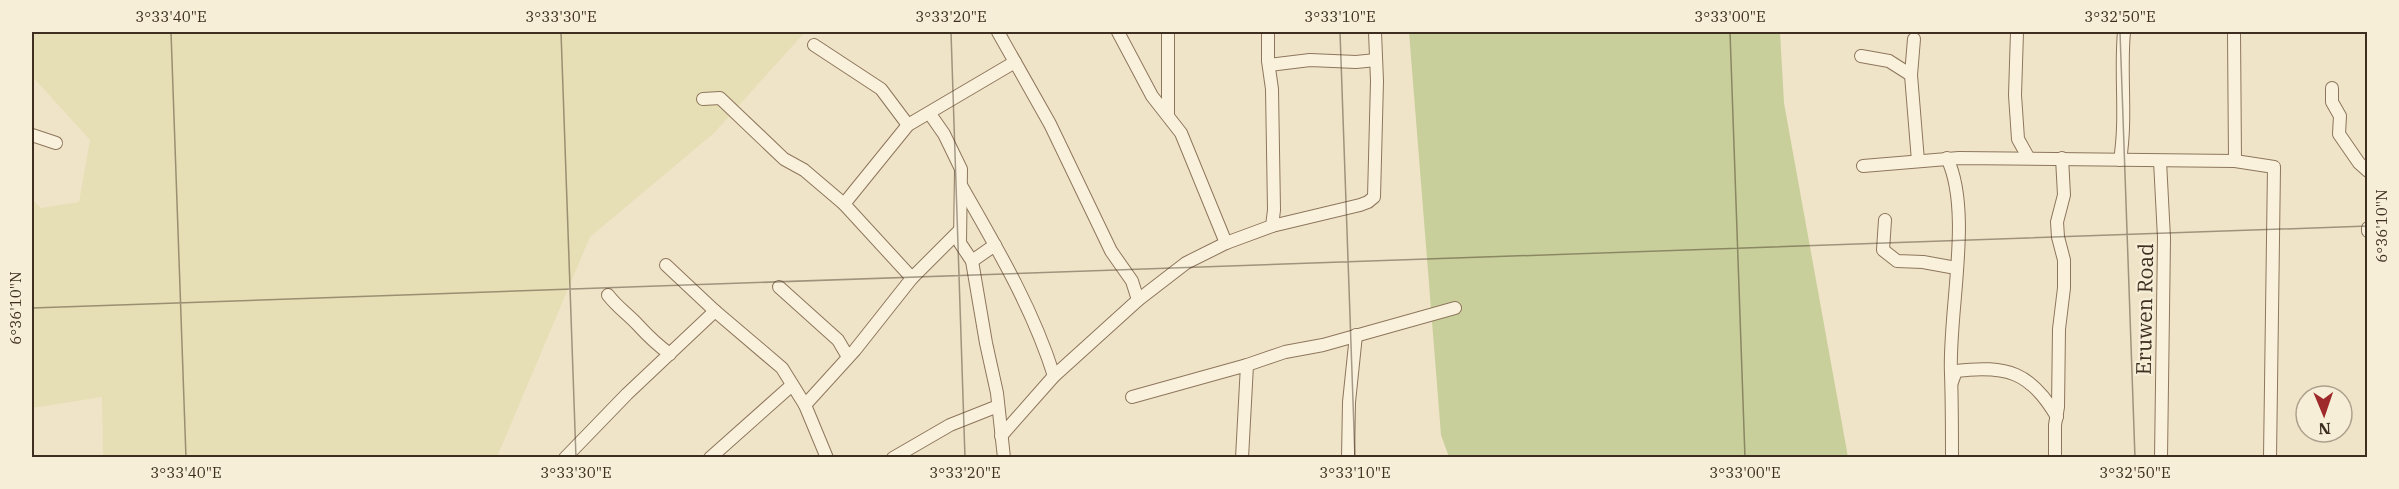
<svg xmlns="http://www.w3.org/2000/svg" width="2399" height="489" font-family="'IBM Plex Serif',serif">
<rect width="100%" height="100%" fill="#f0e4c8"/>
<polygon fill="#e6deb5" points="32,32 805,32 714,133 590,237 497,457 103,457 102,397 32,408 32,199 41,208 79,202 90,140 32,76"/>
<polygon fill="#c9cf9b" points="1409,32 1780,32 1784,103 1848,457 1449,457 1441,435"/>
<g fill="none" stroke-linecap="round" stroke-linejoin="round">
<g stroke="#8d765c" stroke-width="14">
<g id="minor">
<polyline points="998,32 1050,124 1111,251 1132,281 1138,300"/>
<polyline points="2017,32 2015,95 2018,139 2028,157"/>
<polyline points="1914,39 1911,75 1918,161"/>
<polyline points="814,45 881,89 908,125"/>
<polyline points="1861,56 1889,61 1911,75"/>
<polyline points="1269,65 1310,60 1356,62 1376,60"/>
<polyline points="2332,88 2332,102 2340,116 2339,134 2359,163 2368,171"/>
<polyline points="703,99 720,98 784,159 804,170 844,204"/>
<polyline points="930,114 944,134 961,169 960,243 972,261 986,343 997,393 1004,458"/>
<polyline points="1168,115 1168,32"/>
<polyline points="32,135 56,143"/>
<path d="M1947,158C1973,212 1948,313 1951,374C1952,402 1952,430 1952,458"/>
<path d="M2120,160C2127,117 2120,74 2124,32"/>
<polyline points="2160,161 2164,238 2161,458"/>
<polyline points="2235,161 2274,167 2270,458"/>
<polyline points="1863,166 1959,158 2235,161 2234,32"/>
<path d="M962,187C997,248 1033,309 1054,376"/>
<polyline points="1885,220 1883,250 1897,261 1923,262 1956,268"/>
<polyline points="1272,226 1360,205 1368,202 1374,197 1377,81 1375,32"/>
<polyline points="2368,228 2368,231"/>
<polyline points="1226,243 1272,226 1274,210 1272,89 1268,61 1268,32"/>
<polyline points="972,261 995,245"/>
<polyline points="666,265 715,311 782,368 805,405 827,458"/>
<polyline points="912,278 959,231"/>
<polyline points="779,287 838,340 848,357"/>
<path d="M608,295C618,308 628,314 638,325C649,337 657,345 670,354"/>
<polyline points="1247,365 1285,352 1323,345 1455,308"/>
<path d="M1952,382L1956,371C2007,365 2031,372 2057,417"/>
<polyline points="1132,397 1247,365 1242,458"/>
<polyline points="805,405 855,350 912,278 844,204 908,125 1015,62"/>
<polyline points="1001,436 1054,376 1138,300 1186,263 1226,243 1181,133 1152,96 1118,32"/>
<polyline points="565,458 627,394 715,311"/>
<polyline points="710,458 792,385"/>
<polyline points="893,458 950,425 998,406"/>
<polyline points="1348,458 1349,402 1356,335"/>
<polyline points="2055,458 2055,425 2058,407 2059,329 2064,288 2064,260 2058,237 2057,222 2064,195 2062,158"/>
</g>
</g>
<use href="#minor" stroke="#faf1dc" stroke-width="12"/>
</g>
<path fill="none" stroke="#3d2e20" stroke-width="1.5" stroke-opacity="0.45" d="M171,32L186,458M561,32L576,458M951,32L965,458M1340,32L1355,458M1730,32L1745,458M2120,32L2135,458M32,308L2368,226"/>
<g text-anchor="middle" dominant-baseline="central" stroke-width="4.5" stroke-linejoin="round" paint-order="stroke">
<g font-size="21" fill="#3d2e20" stroke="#f7eed8">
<text transform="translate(2144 309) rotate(-89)">Eruwen Road</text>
</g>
</g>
<rect width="2399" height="489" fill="none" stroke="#f7eed8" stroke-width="66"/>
<g transform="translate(2324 414) rotate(178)"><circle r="28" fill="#f7eed8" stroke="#ada18e" stroke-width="1.5"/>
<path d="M0-4.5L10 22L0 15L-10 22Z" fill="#9e2a2b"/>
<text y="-9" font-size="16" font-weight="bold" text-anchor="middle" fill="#3d2e20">N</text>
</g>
<rect x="33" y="33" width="2333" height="423" fill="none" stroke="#3d2e20" stroke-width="2"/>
<g font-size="15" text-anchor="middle" fill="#3d2e20">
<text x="171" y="22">3°33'40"E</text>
<text x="561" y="22">3°33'30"E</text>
<text x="951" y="22">3°33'20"E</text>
<text x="1340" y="22">3°33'10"E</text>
<text x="1730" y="22">3°33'00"E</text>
<text x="2120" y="22">3°32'50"E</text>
<text transform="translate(2382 226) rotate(-90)" y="5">6°36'10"N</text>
<text transform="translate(16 308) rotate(-90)" y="5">6°36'10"N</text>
<text x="186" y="478">3°33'40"E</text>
<text x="576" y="478">3°33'30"E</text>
<text x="965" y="478">3°33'20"E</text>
<text x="1355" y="478">3°33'10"E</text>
<text x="1745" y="478">3°33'00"E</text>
<text x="2135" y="478">3°32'50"E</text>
</g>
</svg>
